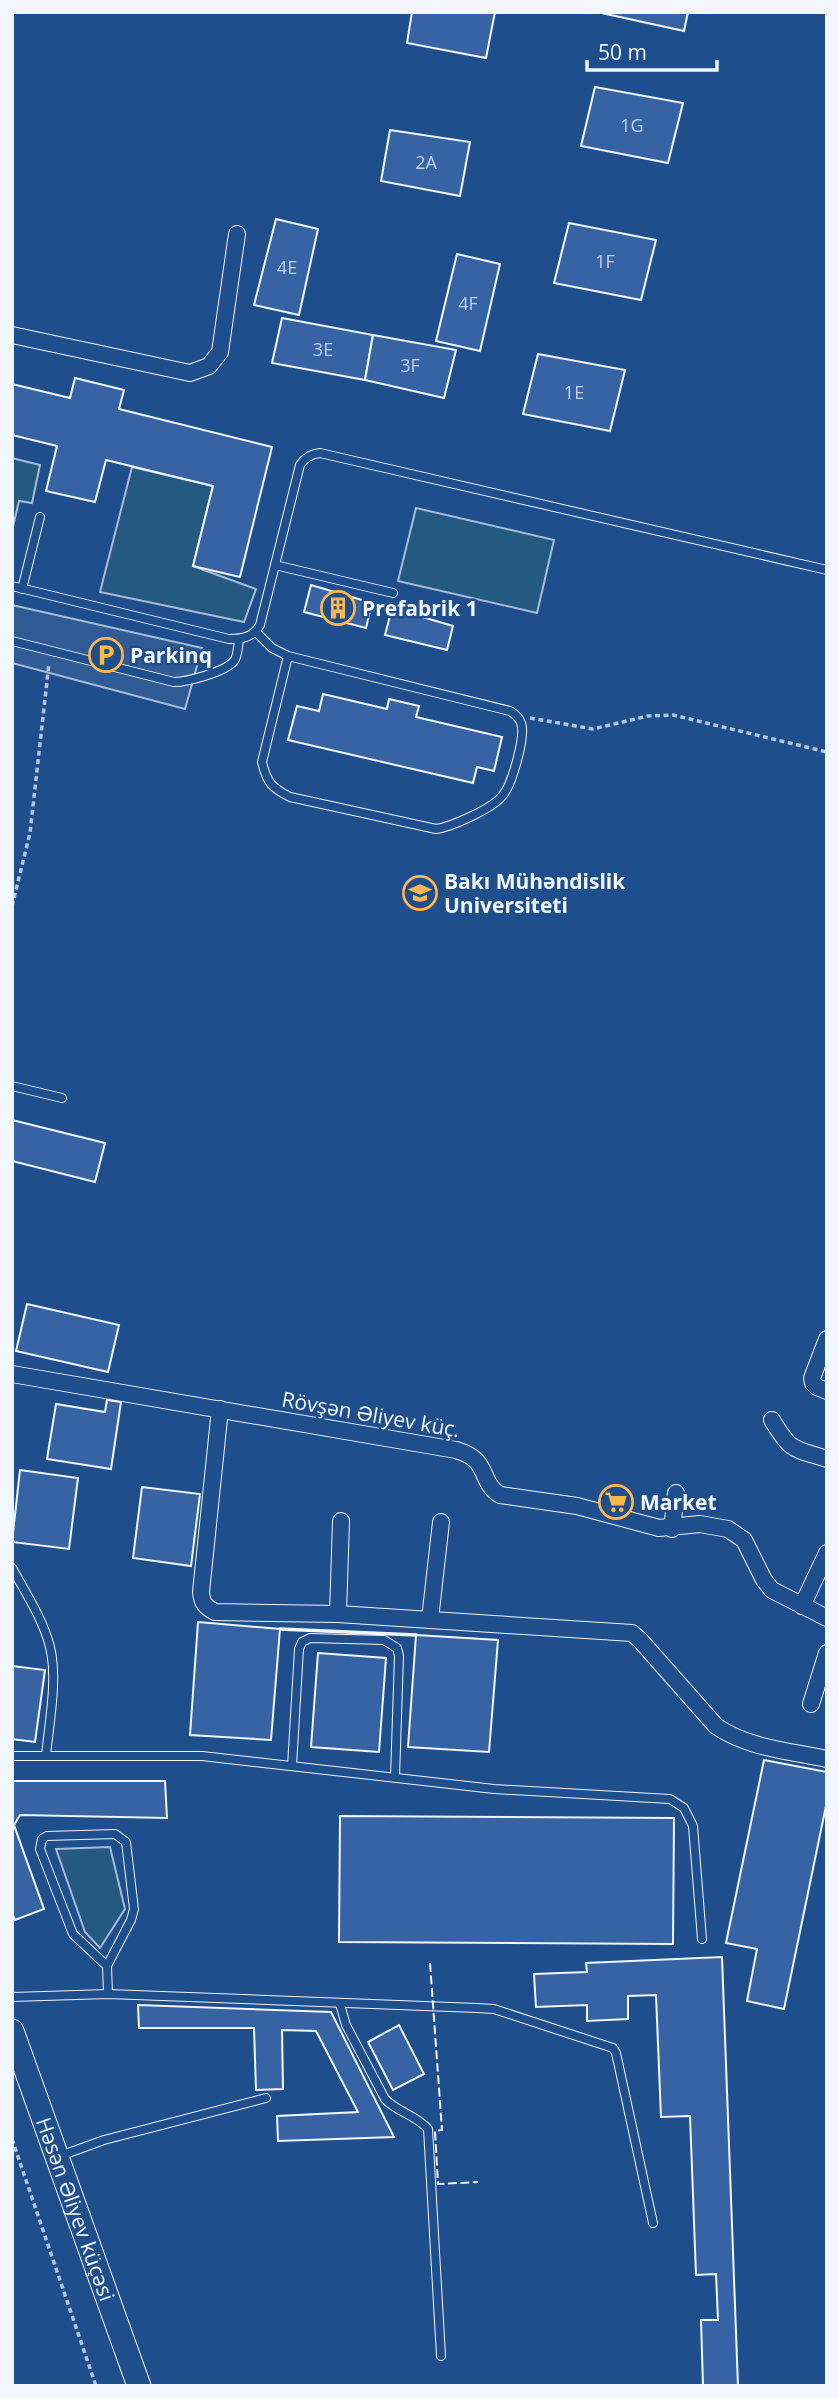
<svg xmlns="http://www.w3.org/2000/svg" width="839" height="2398" font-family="'Open Sans',sans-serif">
<rect width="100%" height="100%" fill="#1f4e8c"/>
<g fill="#245a82" stroke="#a8bbd7" stroke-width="2">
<polygon points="12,458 40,465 32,503 19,501 12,531"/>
<polygon points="132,467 213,486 193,566 256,589 244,622 100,592"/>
<polygon points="416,508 554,540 537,613 398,581"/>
<polygon points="110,1847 125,1909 100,1948 85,1932 56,1849"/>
</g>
<polygon fill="#305b95" stroke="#a8bbd7" stroke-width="2" points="12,605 202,648 185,709 12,663"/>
<g fill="#3563a3" stroke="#f2f6ff" stroke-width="2">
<polygon points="412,12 495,12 486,58 407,43"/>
<polygon points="597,12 688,12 684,31"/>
<polygon points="595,87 683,103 668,163 581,146"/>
<polygon points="390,130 470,142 460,196 381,181"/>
<polygon points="276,219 318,229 299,315 254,305"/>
<polygon points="569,223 656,240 641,300 554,283"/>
<polygon points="457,254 500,264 480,351 436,341"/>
<polygon points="282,318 373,335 365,380 272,363"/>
<polygon points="373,335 456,350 444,398 365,380"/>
<polygon points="538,354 625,370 610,431 523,414"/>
<polygon points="75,378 124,390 119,409 272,447 240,577 193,566 213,486 106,460 95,502 46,491 57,446 12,435 12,384 70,398"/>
<polygon points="311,585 372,603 366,628 304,612"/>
<polygon points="392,608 453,626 447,650 385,635"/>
<polygon points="323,694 387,709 389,699 419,706 416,717 502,737 494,771 477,767 473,783 288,740 297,706 319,711"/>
<polygon points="12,1120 105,1143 95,1182 12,1161"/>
<polygon points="27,1304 119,1325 108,1372 16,1351"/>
<polygon points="107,1400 121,1402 111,1469 47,1459 56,1404 105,1412"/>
<polygon points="20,1470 78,1478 69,1549 12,1542"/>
<polygon points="142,1487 200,1494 191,1566 133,1558"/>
<polygon points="198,1622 280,1629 271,1740 190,1735"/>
<polygon points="416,1635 498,1640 489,1752 408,1747"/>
<polygon points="318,1653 386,1658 379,1752 311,1747"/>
<polygon points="12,1666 45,1670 35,1742 12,1739"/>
<polygon points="764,1760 827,1772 827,1801 784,2009 747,2001 757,1949 726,1943"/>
<polygon points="12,1781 165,1781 167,1818 20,1815 14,1825 44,1909 15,1920 12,1913"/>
<polygon points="340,1816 674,1818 673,1944 339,1942"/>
<polygon points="722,1957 738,2386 703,2386 701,2320 718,2320 716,2274 696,2275 690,2116 661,2117 656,1995 628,1996 628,2019 587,2021 587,2005 536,2007 534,1974 587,1972 586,1963"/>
<polygon points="138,2005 331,2012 394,2137 278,2141 277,2116 358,2112 316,2031 282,2030 283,2089 256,2090 254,2028 139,2028"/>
<polygon points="399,2025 424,2074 393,2090 368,2042"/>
</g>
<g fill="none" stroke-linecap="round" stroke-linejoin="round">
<g stroke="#f2f6ff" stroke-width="10">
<g id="lane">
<polyline points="275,565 393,593"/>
<path d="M12,586L229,639C243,639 253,637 260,625L300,465C305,457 311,454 320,453L827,570"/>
<polyline points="22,589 40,517"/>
<path d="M256,632L272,648L288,656L510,711C515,714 519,717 521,723C526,736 512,784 503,795C494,808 451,827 436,829L290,797C272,788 267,783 262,762L288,656"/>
<path d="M12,641L174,682C187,682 225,672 234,661C238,656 238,646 239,639"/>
<polyline points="12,1086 62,1098"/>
<path d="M12,1568C25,1592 43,1619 50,1647C58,1679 49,1723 46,1756"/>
<polyline points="12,1756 202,1756 494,1789 670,1799 684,1808 693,1826 702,1939"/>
<polyline points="292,1766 299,1649 302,1642 310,1638 384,1640 397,1648 399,1656 395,1777"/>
<polyline points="107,1966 73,1934 40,1849 42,1839 47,1836 115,1834 126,1842 134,1909 131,1920 107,1966 108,1994"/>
<polyline points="12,1997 108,1994 477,2008 494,2009 613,2048 616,2053 653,2223"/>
<path d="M340,2004L346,2025L385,2099C397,2112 416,2115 428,2129L441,2356"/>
<polyline points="60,2156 104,2140 266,2098"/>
</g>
</g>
<g stroke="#f2f6ff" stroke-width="18">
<g id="street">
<polyline points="12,335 190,373 209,366 220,352 237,234"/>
<polyline points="827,1339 812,1378 813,1383 817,1387 827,1391"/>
<path d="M12,1374L456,1450C491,1460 478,1481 500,1495L577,1506L659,1528L700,1524L728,1529L744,1540L764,1580L772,1590L827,1618"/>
<path d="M220,1409L201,1592C202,1603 205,1607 215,1612L338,1614L632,1633L640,1640L716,1726C747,1748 790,1751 827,1759"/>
<path d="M772,1420C791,1452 793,1448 827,1459"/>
<polyline points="672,1529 676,1493"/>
<polyline points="802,1606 827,1553"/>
<polyline points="338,1614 341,1521"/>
<polyline points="430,1619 441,1522"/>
<polyline points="811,1704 827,1653"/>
</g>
</g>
<g stroke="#f2f6ff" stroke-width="25">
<g id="secondary">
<path id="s1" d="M12,2031L139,2386"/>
</g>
</g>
<g stroke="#b3c4dc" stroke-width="3.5" stroke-dasharray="5 3.5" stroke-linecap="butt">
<polyline points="530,718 593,729 648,716 673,715 827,752"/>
<polyline points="12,906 30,833 49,663"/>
<polyline points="12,2139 96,2386"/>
</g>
<use href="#lane" stroke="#1f4e8c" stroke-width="8"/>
<use href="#street" stroke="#1f4e8c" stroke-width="16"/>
<use href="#secondary" stroke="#1f4e8c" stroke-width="23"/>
<polyline stroke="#f2f6ff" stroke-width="2" stroke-dasharray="9 3.5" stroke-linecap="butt" points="430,1963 442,2130 435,2131 438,2184 478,2182"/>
<polyline stroke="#f2f6ff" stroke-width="3.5" points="280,1629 416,1635"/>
</g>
<defs>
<g id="building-ring" transform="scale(1.75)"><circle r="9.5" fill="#1f4e8c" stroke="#ffb74d" stroke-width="1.5"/><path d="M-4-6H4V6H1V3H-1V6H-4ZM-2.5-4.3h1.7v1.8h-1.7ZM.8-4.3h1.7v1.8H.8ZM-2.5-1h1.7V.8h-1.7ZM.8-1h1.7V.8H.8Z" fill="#ffb74d"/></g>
<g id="parking-ring" transform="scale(1.75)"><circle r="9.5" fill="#1f4e8c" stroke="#ffb74d" stroke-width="1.5"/><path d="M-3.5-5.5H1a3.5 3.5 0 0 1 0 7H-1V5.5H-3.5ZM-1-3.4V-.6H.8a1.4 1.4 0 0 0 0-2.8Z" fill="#ffb74d"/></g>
<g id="university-ring" transform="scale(1.75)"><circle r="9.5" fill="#1f4e8c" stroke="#ffb74d" stroke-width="1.5"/><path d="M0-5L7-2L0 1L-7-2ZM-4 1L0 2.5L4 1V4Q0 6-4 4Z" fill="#ffb74d"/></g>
<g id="supermarket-ring" transform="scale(1.75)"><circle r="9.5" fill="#1f4e8c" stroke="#ffb74d" stroke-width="1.5"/><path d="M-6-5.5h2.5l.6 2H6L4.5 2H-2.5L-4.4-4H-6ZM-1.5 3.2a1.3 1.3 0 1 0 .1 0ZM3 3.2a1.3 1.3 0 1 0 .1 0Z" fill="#ffb74d"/></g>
</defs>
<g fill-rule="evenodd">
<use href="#building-ring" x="338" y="608"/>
<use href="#parking-ring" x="106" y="655"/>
<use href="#university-ring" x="420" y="893"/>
<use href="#supermarket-ring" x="616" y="1502"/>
</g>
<g text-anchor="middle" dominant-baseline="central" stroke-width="5" stroke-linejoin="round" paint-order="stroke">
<g font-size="18" fill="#c3d1e8">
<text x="632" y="125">1G</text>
<text x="426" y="162">2A</text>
<text x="605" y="261">1F</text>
<text x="287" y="267">4E</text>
<text x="468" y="303">4F</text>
<text x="323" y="349">3E</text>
<text x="410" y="365">3F</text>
<text x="574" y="392">1E</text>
</g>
<g font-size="21" font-weight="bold" fill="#f2f6ff" stroke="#1f4e8c" text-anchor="start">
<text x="362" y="608">Prefabrik 1</text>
<text x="130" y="655">Parkinq</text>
<text x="444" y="881">Bakı Mühəndislik<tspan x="444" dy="24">Universiteti</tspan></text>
<text x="640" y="1502">Market</text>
</g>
<g font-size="21" fill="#f2f6ff" stroke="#1f4e8c">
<text transform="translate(371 1414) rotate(10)">Rövşən Əliyev küç.</text>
<text stroke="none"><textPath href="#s1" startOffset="189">Həsən Əliyev küçəsi</textPath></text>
</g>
</g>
<rect width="839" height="2398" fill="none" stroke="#f2f6ff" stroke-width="28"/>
<path d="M587 60v10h130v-10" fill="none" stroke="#f2f6ff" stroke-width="3.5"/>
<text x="598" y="60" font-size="21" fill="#f2f6ff" stroke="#1f4e8c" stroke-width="5" paint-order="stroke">50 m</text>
</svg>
